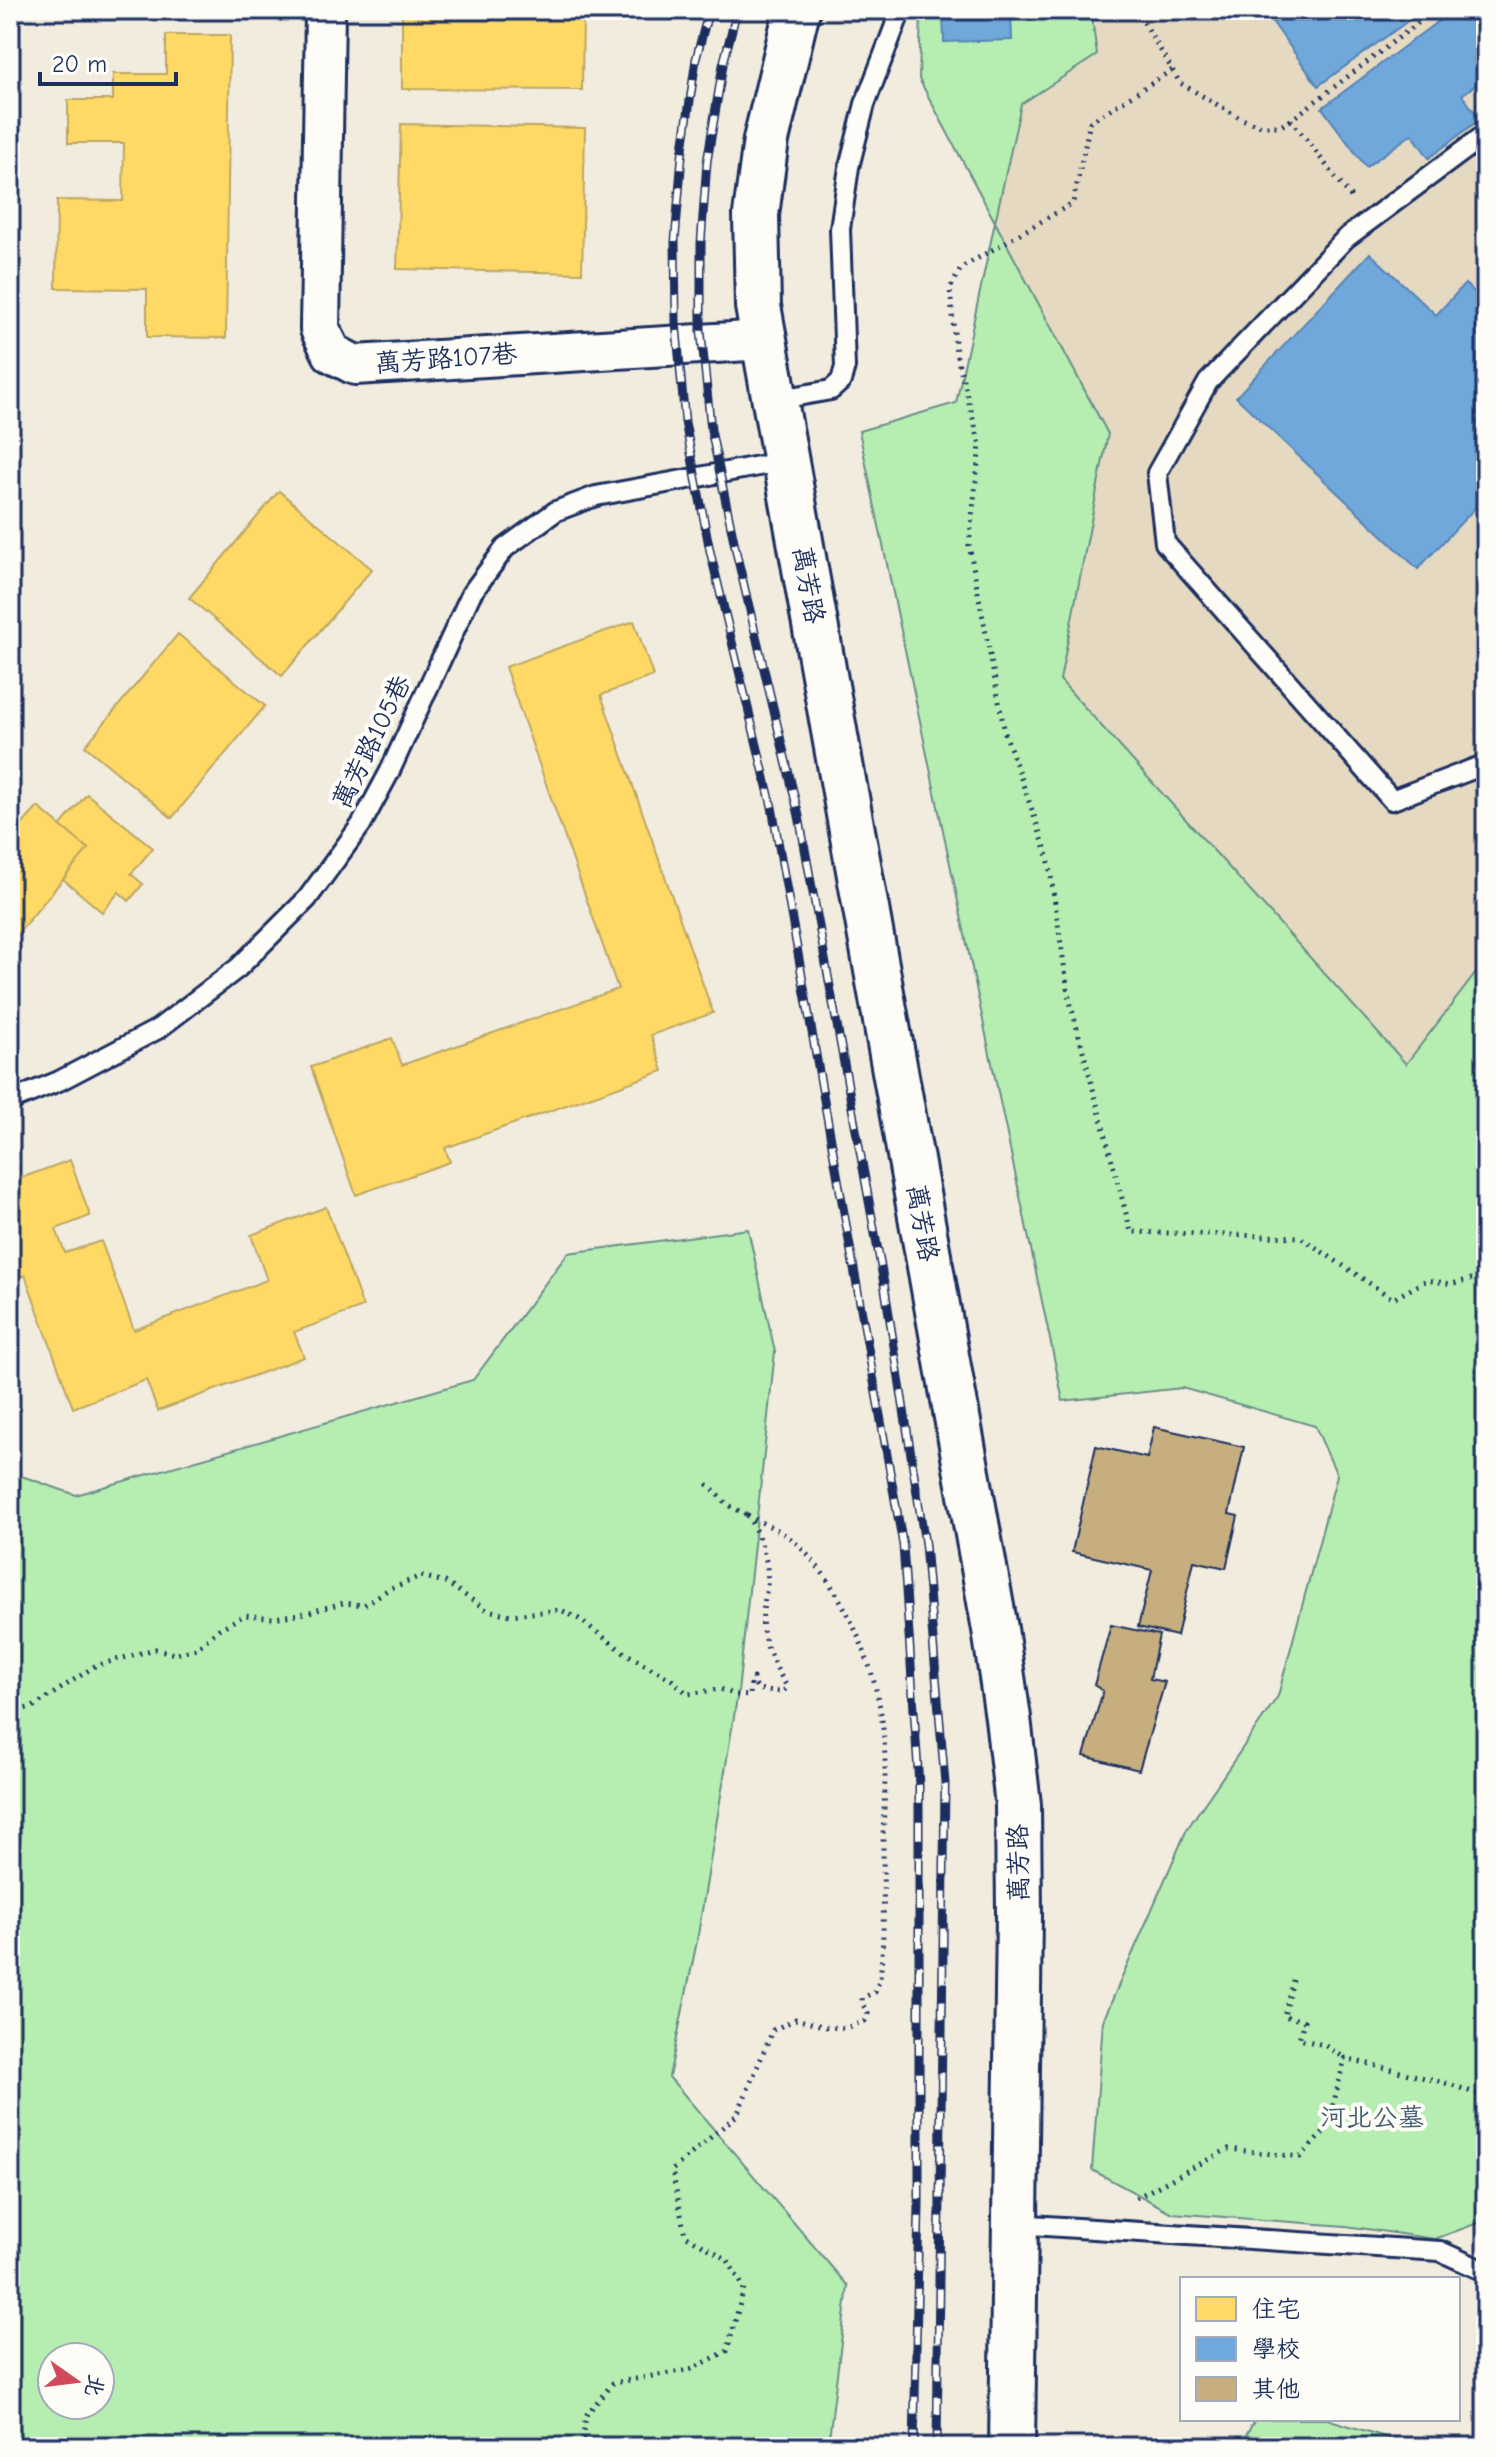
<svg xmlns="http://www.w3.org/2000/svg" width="1496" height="2457" font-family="'Comic Neue','LXGW WenKai TC',sans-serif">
<rect width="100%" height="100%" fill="#f2ecdf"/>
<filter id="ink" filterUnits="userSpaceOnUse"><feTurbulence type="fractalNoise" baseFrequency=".0125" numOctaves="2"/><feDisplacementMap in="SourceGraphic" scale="16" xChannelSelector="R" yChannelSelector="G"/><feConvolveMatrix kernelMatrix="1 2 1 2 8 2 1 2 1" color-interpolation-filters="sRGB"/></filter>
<g filter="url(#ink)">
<polygon fill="#e5d9c2" points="921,10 1486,10 1486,960 1406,1064 1060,680 1108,434 919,79"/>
<g fill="#b6eeb1" stroke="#688e88" stroke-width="2" fill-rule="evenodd">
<polygon points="921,10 1091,10 1097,55 1021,104 995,222 1108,434 1060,680 1406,1064 1486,960 1486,2220 1435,2239 1346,2226 1172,2213 1092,2170 1103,2021 1187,1829 1278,1696 1337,1475 1315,1426 1182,1388 1063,1401 859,431 956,403 995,222 919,79"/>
<path d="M748,1229L775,1352L738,1692L697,1941L669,2077L848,2286L828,2447H10V1472L76,1495L473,1380L568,1253ZM52,2357H100V2405H52Z"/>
<polygon points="1255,2419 1327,2419 1418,2447 1240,2447"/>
</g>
<g fill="#ffd966" stroke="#bba664" stroke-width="2">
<polygon points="402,10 583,10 582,90 402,89"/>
<polygon points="166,35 230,35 226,338 147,337 147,289 56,288 57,200 123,201 124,143 68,143 68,100 113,100 113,74 166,74"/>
<polygon points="401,124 585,128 582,273 397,269"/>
<polygon points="279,491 372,569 282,676 189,598"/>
<polygon points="634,621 653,676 601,695 713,1013 651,1035 663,1071 445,1148 450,1162 356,1195 311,1067 392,1038 402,1065 618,989 505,667"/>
<polygon points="178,634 265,706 172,818 85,746"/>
<polygon points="87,794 153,848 131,874 143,884 129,901 119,892 102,912 63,879 88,849 60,826"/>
<polygon points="38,807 88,849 20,931 10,940 10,838"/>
<polygon points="70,1160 90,1216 56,1229 65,1253 101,1241 134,1330 267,1280 251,1235 326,1207 363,1307 294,1332 304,1357 158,1411 146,1380 73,1408 25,1275 10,1281 10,1182"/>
</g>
<g fill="#6fa8dc" stroke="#5684b6" stroke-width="2">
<polygon points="943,10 1011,10 1012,40 944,42"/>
<polygon points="1264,10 1423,10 1318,86"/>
<polygon points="1453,10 1480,10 1486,18 1486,77 1462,95 1480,119 1429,158 1412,134 1366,167 1322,108"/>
<polygon points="1370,253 1436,315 1465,284 1486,303 1486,496 1418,569 1236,397"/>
</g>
<g fill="#c7ae7f" stroke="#1b2f5e" stroke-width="2">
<polygon points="1154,1427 1244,1447 1229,1514 1238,1516 1226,1568 1194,1561 1177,1636 1138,1627 1152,1570 1072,1552 1096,1446 1147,1458"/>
<polygon points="1111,1625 1159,1635 1150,1679 1165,1682 1139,1770 1084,1756 1103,1691 1094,1685"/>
</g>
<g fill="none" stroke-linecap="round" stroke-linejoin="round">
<g stroke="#1b2f5e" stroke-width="24">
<g id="lane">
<polyline points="1486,134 1346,238 1208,382 1157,473 1165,543 1392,800 1486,764"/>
<polyline points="775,400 831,390 841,381 845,367 840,229 849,167 865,104 901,10"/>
<polyline points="10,1101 59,1081 158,1029 238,968 307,899 361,825 389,773 471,594 505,548 556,511 596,496 786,461"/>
<polyline points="1015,2224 1440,2251 1486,2272"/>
</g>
</g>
<g stroke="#1b2f5e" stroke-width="44">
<polyline id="street" points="325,10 320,329 332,353 355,365 765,340"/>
</g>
<g stroke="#1b2f5e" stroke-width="50">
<polyline id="secondary" points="797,10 766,140 756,215 758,306 995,1629 1008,1718 1018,1805 1019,1915 1012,2447"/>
</g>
<g stroke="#1b2f5e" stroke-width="5" stroke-dasharray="2 6" stroke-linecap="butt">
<polyline points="1134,10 1139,14 1180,83 1242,119 1262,126 1281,126 1291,120"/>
<polyline points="1172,70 1090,122 1073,203 961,268 950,289 956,353 980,445 969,545 1005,733 1048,856 1069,998 1131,1232 1300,1237 1393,1299 1427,1280 1452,1284 1486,1275"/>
<polyline points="1351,197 1291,120 1435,10"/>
<polyline points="707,1484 727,1504 748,1516"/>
<path d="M10,1712L33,1707L95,1666L155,1649L175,1654L196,1649L219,1629L245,1615L273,1618L306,1613L343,1603L364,1605L389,1589L421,1576L445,1582L487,1610L510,1615L561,1610L579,1619L625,1653L672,1680L688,1694L720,1689L736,1695L750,1696L751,1682L753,1678L757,1689L783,1692L787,1687C777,1669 766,1650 763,1630C761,1614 765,1601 767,1586C770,1560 760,1538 748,1516C762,1523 779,1529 791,1539C841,1581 876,1664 883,1728C887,1765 884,1801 883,1838C883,1885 885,1932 880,1979L875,1992L862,1998V2003L868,2014L865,2021L846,2028L827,2027L796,2019L773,2030L737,2115L672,2170L685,2235L727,2259L744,2288L727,2351L692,2369L613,2383L586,2415L581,2447"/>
<polyline points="1293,1980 1284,2016 1304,2021 1299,2039 1324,2045 1345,2058"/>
<polyline points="1136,2198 1228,2149 1300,2157 1327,2129 1345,2058 1449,2084 1486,2097"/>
</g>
<use href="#lane" stroke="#fdfcf7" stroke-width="18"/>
<use href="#street" stroke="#fdfcf7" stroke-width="38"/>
<use href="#secondary" stroke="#fdfcf7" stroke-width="44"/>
<g stroke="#1b2f5e" stroke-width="9">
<g id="rail">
<polyline points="709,10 696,59 682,156 675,241 676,322 685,422 710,551 772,807 903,1545 919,1785 919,2205 914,2447"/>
<polyline points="737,10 723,65 707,162 701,243 701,331 711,430 737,556 799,816 885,1289 925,1544 945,1783 937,2447"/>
</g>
</g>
<use href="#rail" stroke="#fdfcf7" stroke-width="6" stroke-dasharray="18" stroke-linecap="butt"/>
</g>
</g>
<g text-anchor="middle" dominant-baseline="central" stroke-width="8" stroke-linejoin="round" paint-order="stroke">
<g font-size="26" fill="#1b2f5e" stroke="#fdfcf7">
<text transform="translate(446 359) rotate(-4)">萬芳路107巷</text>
<text transform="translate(808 585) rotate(80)">萬芳路</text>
<text transform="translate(372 742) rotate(-64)">萬芳路105巷</text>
<text transform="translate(922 1223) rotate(80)">萬芳路</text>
<text transform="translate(1019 1863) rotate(-91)">萬芳路</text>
</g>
<g font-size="26" fill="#425f73" stroke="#fdfcf7">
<text x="1372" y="2118">河北公墓</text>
</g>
</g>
<rect width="1496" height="2457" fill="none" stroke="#fdfcf7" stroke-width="40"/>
<rect x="20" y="20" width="1456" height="2417" fill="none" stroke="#1b2f5e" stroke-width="3" filter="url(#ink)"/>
<rect x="1180" y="2277" width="280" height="144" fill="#fdfcf7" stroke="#a3aaba" stroke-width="2"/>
<rect x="1196" y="2297" width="40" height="24" fill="#ffd966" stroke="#a3aaba" stroke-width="2"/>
<text x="1252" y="2317" font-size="24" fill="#1b2f5e">住宅</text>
<rect x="1196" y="2337" width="40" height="24" fill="#6fa8dc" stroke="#a3aaba" stroke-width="2"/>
<text x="1252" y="2357" font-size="24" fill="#1b2f5e">學校</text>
<rect x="1196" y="2377" width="40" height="24" fill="#c7ae7f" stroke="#a3aaba" stroke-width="2"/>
<text x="1252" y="2397" font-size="24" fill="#1b2f5e">其他</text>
<g transform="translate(76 2381) rotate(104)"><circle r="38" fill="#fdfcf7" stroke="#a3aaba" stroke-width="2"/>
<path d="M0-6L14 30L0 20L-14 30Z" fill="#d1495b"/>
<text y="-12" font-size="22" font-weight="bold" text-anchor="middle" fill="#1b2f5e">北</text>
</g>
<path d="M40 72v12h136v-12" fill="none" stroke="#1b2f5e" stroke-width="4"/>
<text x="52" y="72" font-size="24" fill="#1b2f5e" stroke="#fdfcf7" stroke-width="6" paint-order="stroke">20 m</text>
</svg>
